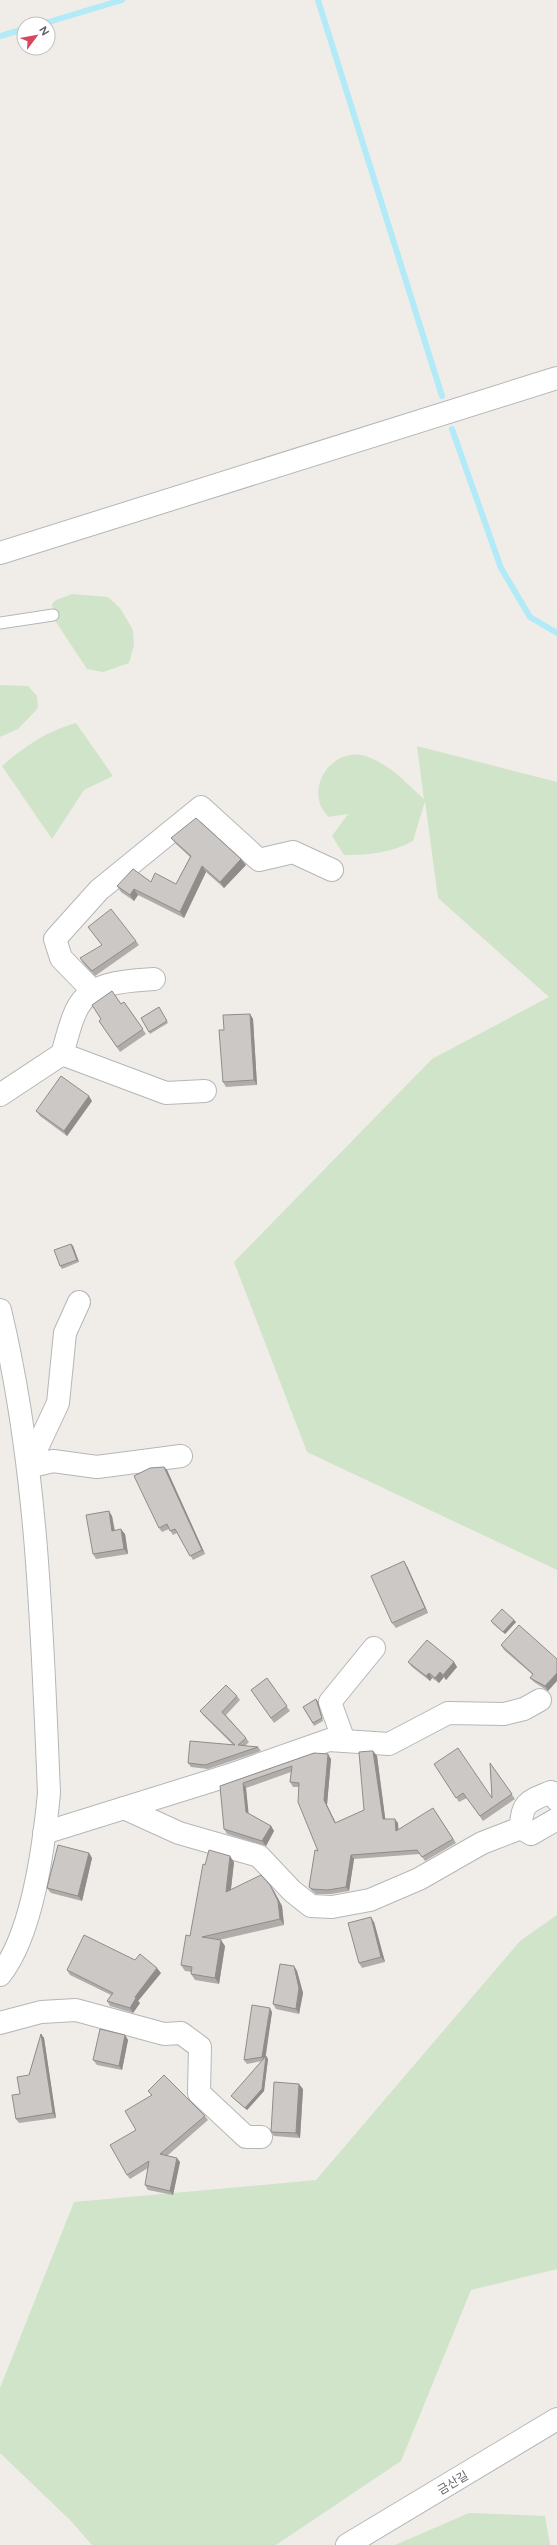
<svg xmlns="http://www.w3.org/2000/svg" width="557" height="2545" font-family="Figtree,'Noto Sans KR',sans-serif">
<rect width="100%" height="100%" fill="#f0ede9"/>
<g fill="#cfe4c8">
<polygon points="72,594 108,597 120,608 133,630 134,645 129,663 103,672 87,669 54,619 52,604 56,600"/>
<polygon points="0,685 28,686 37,696 38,708 18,729 0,737"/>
<path d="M76,723L113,776L84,790L52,839L2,766C25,746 47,731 76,723Z"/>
<path d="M417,746L557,782V1570L307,1452L234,1262L432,1059L549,997L438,898L425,801L413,841C391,853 369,855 344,855L332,836L348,814L328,817C326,813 321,808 320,804C311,775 340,746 368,757C392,766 406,783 424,799Z"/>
<polygon points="557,1915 557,2269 471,2290 401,2461 276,2545 92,2545 70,2520 0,2453 0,2388 74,2202 316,2180 520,1941"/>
<polygon points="469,2513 545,2516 550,2545 395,2545"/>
</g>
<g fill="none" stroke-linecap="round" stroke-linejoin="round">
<g stroke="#b2eaf7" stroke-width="6">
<polyline points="318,0 442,396"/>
<polyline points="42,24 122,0"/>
<polyline points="0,36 24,29"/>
<polyline points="452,429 501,568 530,617 557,633"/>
</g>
<g stroke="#b3b7b9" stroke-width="13">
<polyline id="lane" points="0,623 53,615"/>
</g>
<g stroke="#b3b7b9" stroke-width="24">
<g id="street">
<polyline points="0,553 557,378"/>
<polyline points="92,990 61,958 55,939 99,890 201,807 259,860 293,852 332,870"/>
<path d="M62,1054C67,1039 70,1021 78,1007C92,981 128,981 154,979"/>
<polyline points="0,1095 62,1054 166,1093 205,1091"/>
<polyline points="28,1467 58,1403 65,1333 79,1302"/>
<polyline points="28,1467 53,1461 97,1467 181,1456"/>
<polyline points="344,1741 330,1702 374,1648"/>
<polyline points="124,1808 179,1833 259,1856 292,1891 311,1906 332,1907 370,1900 419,1879 482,1843 521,1828 531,1834 557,1819"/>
<path d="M521,1828C521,1802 529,1801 551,1792L557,1800"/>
<polyline points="44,1833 230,1775 329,1740 389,1744 448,1713 504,1714 524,1709 540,1700"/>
<polyline points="0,2023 41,2012 76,2010 164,2034 181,2033 200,2047 199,2093 246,2137 261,2137"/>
</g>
</g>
<g stroke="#b3b7b9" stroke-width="24">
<g id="secondary">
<path d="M0,1310C38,1468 42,1631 49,1793C44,1845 33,1934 0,1975"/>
<polyline points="347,2545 557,2419"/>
</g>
</g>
<use href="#lane" stroke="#fff" stroke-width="11"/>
<use href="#street" stroke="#fff" stroke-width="22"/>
<use href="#secondary" stroke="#fff" stroke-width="22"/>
</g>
<g fill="#afaca9">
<polygon points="171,838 246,865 224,888 206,872 184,918 138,895 134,901 121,892 117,886 151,882 176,884 190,857 176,844"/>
<polygon points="136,941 139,945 95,976 83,963 80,958"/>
<polygon points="124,1002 146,1034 120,1052 99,1021"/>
<polygon points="159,1007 168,1023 150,1034 141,1018"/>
<polygon points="250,1014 253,1019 257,1085 226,1087 223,1082 224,1030"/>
<polygon points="92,1101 67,1136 40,1116 36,1111"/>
<polygon points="71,1244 73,1246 79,1262 62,1269 60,1266"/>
<polygon points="164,1467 167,1470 205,1554 193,1560 177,1533 173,1535 169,1529 162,1532 159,1528"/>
<polygon points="112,1516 115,1530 125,1534 128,1554 96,1559 93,1554"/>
<polygon points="407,1566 428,1613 396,1628 392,1623"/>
<polygon points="514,1620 516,1622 505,1634 493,1624 491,1621"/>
<polygon points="501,1645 557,1659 548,1691 534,1682 530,1678 533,1675 504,1650"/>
<polygon points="408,1662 454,1662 457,1667 446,1680 444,1677 439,1683 432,1678 430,1681 412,1667"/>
<polygon points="267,1678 290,1711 274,1723 251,1690"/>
<polygon points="237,1696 240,1700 226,1715 246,1738 249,1742 245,1746 258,1747 261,1751 208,1769 191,1767 188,1763 233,1745 203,1715 200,1711"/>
<polygon points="316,1699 318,1702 323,1721 314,1726 303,1707"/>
<polygon points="373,1751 377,1756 385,1819 398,1823 398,1830 436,1812 456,1843 425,1861 420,1854 354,1859 349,1891 331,1894 316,1894 312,1891 309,1887 318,1851 299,1787 293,1787 290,1782 291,1772 246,1788 248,1814 271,1826 274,1831 266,1846 227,1834 224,1829 220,1786 314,1753 331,1759 327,1805 336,1823 364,1810"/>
<polygon points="490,1763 515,1799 483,1821 467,1798 459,1802 434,1764 492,1798"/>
<polygon points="89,1853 92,1858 82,1901 51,1893 47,1888"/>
<polygon points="234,1862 231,1889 270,1885 274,1891 282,1906 284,1925 219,1940 225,1946 219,1984 195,1980 191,1974 192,1972 185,1971 181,1965 190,1936 205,1865"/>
<polygon points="374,1922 385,1962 362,1968 359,1963"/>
<polygon points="294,1966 297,1971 303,1993 299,2014 276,2009 273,2004"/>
<polygon points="67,1970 161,1973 138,2001 140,2003 133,2013 110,2006 107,2001 111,1995 70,1975"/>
<polygon points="272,2012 265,2057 266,2056 268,2059 264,2091 247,2110 233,2098 231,2096 262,2061 247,2064 244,2060"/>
<polygon points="41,2034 44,2038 56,2118 19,2123 16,2119 20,2094 29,2075"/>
<polygon points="125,2035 128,2040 122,2070 97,2065 93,2060"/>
<polygon points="303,2089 300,2138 274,2136 271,2132"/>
<polygon points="148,2091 205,2116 208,2120 167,2156 180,2162 173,2195 148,2190 145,2185 148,2168 130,2179 127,2175 136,2130 151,2095"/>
</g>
<g fill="#8f8c8a">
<polygon points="241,859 246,865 224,888 220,882"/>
<polygon points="202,866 206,872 184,918 180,912"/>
<polygon points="134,889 138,895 134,901 130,895"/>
<polygon points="250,1014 253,1019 257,1085 254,1080"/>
<polygon points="89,1096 92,1101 67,1136 64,1131"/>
<polygon points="71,1244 73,1246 79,1262 77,1260"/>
<polygon points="164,1467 167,1470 205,1554 202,1550"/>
<polygon points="109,1511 112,1516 115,1536 112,1531"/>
<polygon points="121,1529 125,1534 128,1554 124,1549"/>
<polygon points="404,1561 407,1566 428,1613 425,1608"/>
<polygon points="514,1620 516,1622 505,1634 503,1632"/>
<polygon points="454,1662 457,1667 446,1680 443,1675"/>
<polygon points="440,1672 444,1677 439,1683 435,1678"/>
<polygon points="429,1673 432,1678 430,1681 426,1676"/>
<polygon points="557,1673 557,1681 548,1691 545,1686"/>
<polygon points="316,1699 318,1702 323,1721 322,1718"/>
<polygon points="373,1751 377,1756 386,1824 383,1819"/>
<polygon points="328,1754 331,1759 327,1805 338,1828 335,1823 324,1800"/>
<polygon points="243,1783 246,1788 249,1817 246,1812"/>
<polygon points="395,1819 398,1823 399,1836 396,1831"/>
<polygon points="271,1826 274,1831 266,1846 262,1841"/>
<polygon points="89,1853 92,1858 82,1901 78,1896"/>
<polygon points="351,1855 354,1859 349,1891 346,1887"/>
<polygon points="230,1856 234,1862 230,1897 226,1892"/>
<polygon points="270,1885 274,1891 282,1906 284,1925 280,1919"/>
<polygon points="371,1917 374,1922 385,1962 381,1957"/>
<polygon points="221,1940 225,1946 219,1984 215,1978"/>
<polygon points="294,1966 297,1971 303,1993 299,2014 296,2009"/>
<polygon points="157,1968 161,1973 138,2001 140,2003 133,2013 130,2008 135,1997"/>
<polygon points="270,2008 272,2012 265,2061 262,2057"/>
<polygon points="41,2034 44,2038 56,2118 53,2113"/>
<polygon points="125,2035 128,2040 122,2070 119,2066"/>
<polygon points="266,2056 268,2059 264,2091 247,2110 245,2108"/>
<polygon points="299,2084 303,2089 300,2138 296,2133"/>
<polygon points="177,2158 180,2162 173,2195 170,2191"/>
</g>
<g fill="#ccc8c5" stroke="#8f8c8a">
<polygon points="196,818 241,859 220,882 202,866 180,912 134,889 130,895 117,886 133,869 151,882 155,873 176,884 191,856 171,838"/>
<polygon points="111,909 136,941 92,971 80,958 102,945 88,927"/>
<polygon points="112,991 121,1004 124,1002 143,1029 117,1047 99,1021 101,1019 92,1005"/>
<polygon points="159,1007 167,1021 149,1032 141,1018"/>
<polygon points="250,1014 254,1080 223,1082 219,1030 224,1030 223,1015"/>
<polygon points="61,1076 89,1096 64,1131 36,1111"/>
<polygon points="71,1244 77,1260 60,1266 54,1250"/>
<polygon points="164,1467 202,1550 190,1556 175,1529 170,1531 167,1524 159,1528 134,1476 150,1468"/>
<polygon points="109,1511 112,1531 121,1529 124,1549 93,1554 86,1515"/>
<polygon points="404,1561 425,1608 392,1623 371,1576"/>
<polygon points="502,1609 514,1620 503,1632 491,1621"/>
<polygon points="519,1625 557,1659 557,1673 545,1686 530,1678 533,1674 501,1645"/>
<polygon points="427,1640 454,1662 443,1675 440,1672 435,1678 429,1673 426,1676 408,1662"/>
<polygon points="267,1678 287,1706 271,1718 251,1690"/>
<polygon points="226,1685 237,1696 222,1712 246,1738 238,1745 258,1747 205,1765 188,1763 190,1741 235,1745 200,1711"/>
<polygon points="316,1699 322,1718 313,1723 303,1707"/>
<polygon points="458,1748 492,1798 490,1763 512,1794 480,1816 463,1793 456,1798 434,1764"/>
<polygon points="370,1751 373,1751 383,1819 395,1819 396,1831 433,1808 453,1839 422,1857 417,1850 351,1855 346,1887 328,1890 312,1889 309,1887 315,1850 318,1851 298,1802 299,1783 290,1782 292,1766 243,1783 246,1812 271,1826 262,1841 224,1829 220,1786 314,1753 328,1754 324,1800 335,1823 364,1810 359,1752"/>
<polygon points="58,1845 89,1853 78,1896 47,1888"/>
<polygon points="209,1850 230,1856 226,1892 261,1875 270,1885 278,1901 280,1919 202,1937 221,1940 215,1978 191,1974 192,1967 181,1965 186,1935 190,1936 203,1864 205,1865"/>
<polygon points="371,1917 381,1957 359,1963 348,1923"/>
<polygon points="84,1935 135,1960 140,1954 157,1968 135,1997 136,1998 130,2008 107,2001 113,1993 67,1970"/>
<polygon points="280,1964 294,1966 299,1988 296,2009 273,2004"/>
<polygon points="252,2005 270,2008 262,2057 244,2060"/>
<polygon points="100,2029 125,2035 119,2066 93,2060"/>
<polygon points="41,2034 53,2113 16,2119 12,2095 20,2094 17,2077 29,2075"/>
<polygon points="266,2056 262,2089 245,2108 231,2096"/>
<polygon points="164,2075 205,2116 160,2154 177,2158 170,2191 145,2185 149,2161 127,2175 110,2145 136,2130 125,2111 152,2095 148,2091"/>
<polygon points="274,2082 299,2084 296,2133 271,2132"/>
</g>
<g text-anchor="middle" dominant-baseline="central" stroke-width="3.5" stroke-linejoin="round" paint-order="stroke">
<g font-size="12" fill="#606567" stroke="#fff">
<text transform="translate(453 2483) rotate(-31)">금산길</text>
</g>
</g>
<g transform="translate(36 36) rotate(58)"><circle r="19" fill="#ffffff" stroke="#bfc1c2"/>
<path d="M0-3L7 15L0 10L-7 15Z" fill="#d84660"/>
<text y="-6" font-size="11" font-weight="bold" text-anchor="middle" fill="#606567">N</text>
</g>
</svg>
